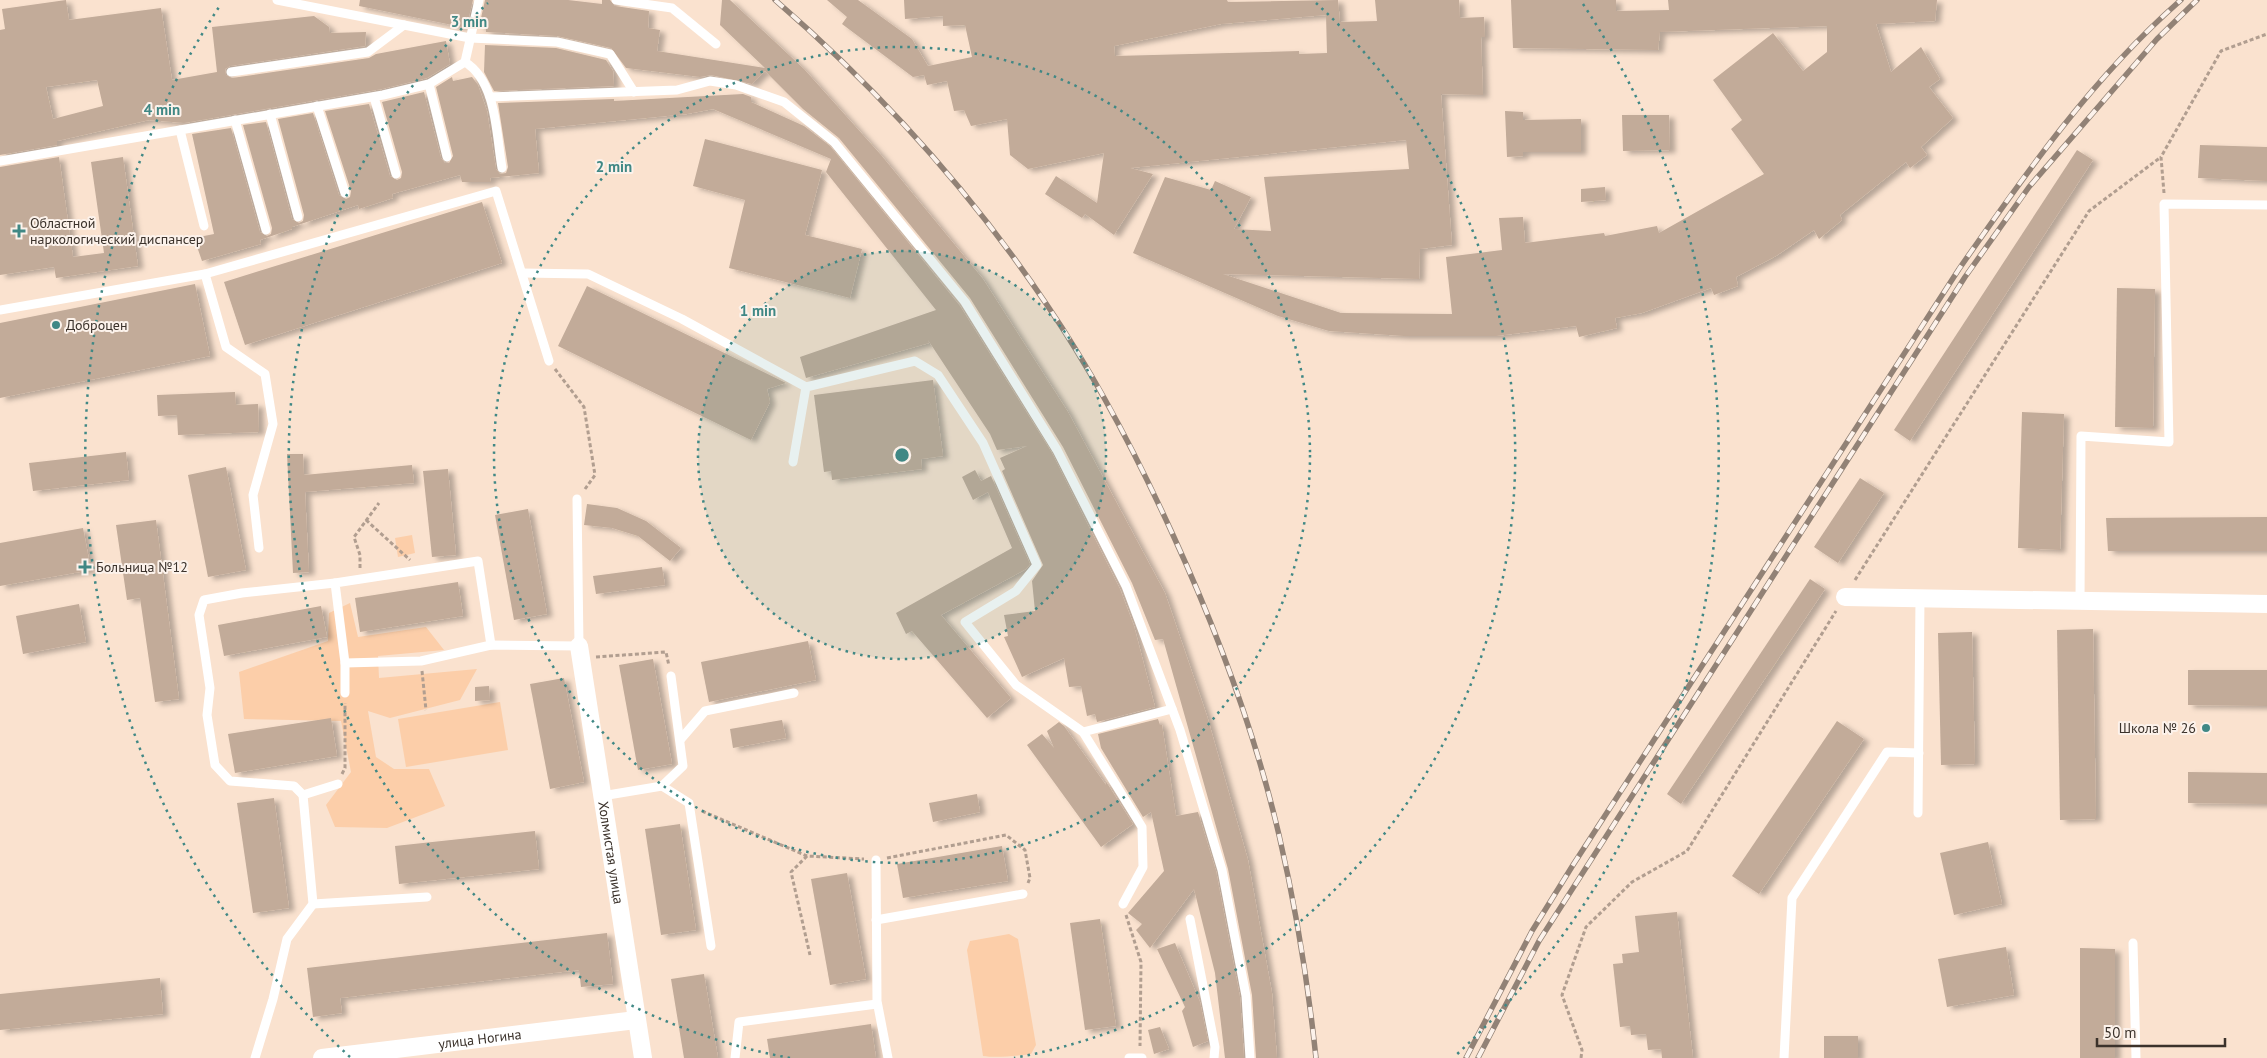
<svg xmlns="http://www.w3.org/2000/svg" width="2267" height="1058" font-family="'PT Sans',sans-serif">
<defs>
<filter id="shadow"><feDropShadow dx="5.5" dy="3" stdDeviation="2.5" flood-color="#0004"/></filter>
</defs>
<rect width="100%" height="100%" fill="#fae2cf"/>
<g fill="#fccea9">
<polygon points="412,535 415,553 398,557 395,538"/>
<polygon points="350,603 358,637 426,627 444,650 378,656 379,678 477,669 460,700 390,718 368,711 376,757 394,769 429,769 445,806 387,828 335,827 326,805 351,772 341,721 244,719 239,672 328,641 329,613"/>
<polygon points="500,702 508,750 406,767 398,719"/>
<path d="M1009,934L1018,939L1036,1045L1031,1054C1017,1056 996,1058 983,1056L967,950L970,941Z"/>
</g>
<g fill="#c2ab99" fill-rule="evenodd" filter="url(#shadow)">
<path d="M66,0L69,20L161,8L172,80L217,72L212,27L314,16L329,27L330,33L366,32L365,46L230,66L225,69L226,75L232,78L369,58L376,54L446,41L450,64L427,78L382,89L184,123L149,120L57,141V145L0,155V30L5,29L2,9ZM97,80L103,106L53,119L46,87Z"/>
<polygon points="360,0 473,0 467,25 463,25 462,27 359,6"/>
<polygon points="485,0 568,0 602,4 602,0 610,0 615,6 649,11 648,28 660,30 657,51 765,68 720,25 722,0 730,0 804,69 881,155 983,279 1068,412 1165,593 1207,716 1248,860 1272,993 1277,1058 1256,1058 1252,995 1228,869 1163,639 1155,640 1132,583 1063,447 970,298 839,138 803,109 765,71 752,84 711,75 700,77 626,68 611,48 557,36 486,32 486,28 479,27"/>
<path d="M827,0H858L912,39L928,66L972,57L965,25L943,26V16L905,19L904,0H1227L1228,2L1338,0L1340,22L1377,21L1375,0H1459L1460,18L1484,17L1485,37H1481L1483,95L1441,94L1452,245L1420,249L1419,279L1223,274L1341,313L1452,314L1446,257L1502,250L1499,218L1523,217L1525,243L1604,233L1605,236L1657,226L1659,233L1764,174L1731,129L1742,120L1713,80L1773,33L1803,71L1827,52V26L1660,32L1658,50L1513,48L1511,0H1616V11L1669,10L1668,0H1937L1935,21L1876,24L1891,72L1921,47L1940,79L1929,87L1953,118L1921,147L1927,155L1910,168L1906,162L1840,215L1842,220L1819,239L1814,230L1776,256L1736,277L1738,286L1714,295L1711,288L1642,313L1615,318L1617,328L1579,337L1576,326L1496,336H1404L1329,331L1278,316L1133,253L1165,177L1211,190L1215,181L1251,197L1234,229L1271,231L1264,177L1409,169L1406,140L1130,168L1153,174L1114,235L1085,214L1082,218L1045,194L1056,176L1097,203L1104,153L1028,169L1010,155L1007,119L971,126L964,110L954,111L947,81L927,85L924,75L913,77L842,24L847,17ZM1326,15L1327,53L1299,54V51L1115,56L1114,46L1221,24Z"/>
<polygon points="485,45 556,48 606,60 613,71 614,86 494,91 484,72"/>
<polygon points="452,77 453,81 472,77 478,85 487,111 496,169 500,174 506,173 508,167 498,103 614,99 614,101 743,94 751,97 751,102 804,126 830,146 960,306 1052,453 1120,589 1134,626 1155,707 1097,722 1095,714 1087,716 1081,686 1069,687 1064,658 1022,677 1004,637 1008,636 1004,615 1035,611 1032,581 1043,565 1002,471 1005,469 1000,458 1027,446 997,450 990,434 928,340 929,343 806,378 800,357 936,310 826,172 831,159 713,109 687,114 535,129 539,173 490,178 491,182 462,182 460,175 392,194 393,198 359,209 358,205 292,227 292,229 260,240 261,244 202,261 194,238 214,234 192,134 231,128 260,232 267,236 271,234 272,228 243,125 266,122 292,219 299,223 303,221 304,215 278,119 313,113 339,195 346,199 350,197 351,191 325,111 369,104 390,176 397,180 401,178 402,172 382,102 424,92 441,158 445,163 449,163 453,156 436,87"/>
<polygon points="1505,111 1523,112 1523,120 1581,119 1581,152 1523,152 1523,156 1507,157"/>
<polygon points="1622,115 1669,115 1670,150 1623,151"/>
<polygon points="705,139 822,170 805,235 862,249 850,298 729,268 745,200 693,186"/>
<polygon points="2200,145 2267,147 2267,181 2198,178"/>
<polygon points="2077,150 2093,160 1910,441 1894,430"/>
<polygon points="59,157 73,257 104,253 91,162 123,157 138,266 56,278 54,267 0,275 0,167"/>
<polygon points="1605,187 1606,200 1581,202 1581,189"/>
<polygon points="482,202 502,263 245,345 224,282"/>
<polygon points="195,284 210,356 0,398 0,323"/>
<polygon points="587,286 786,383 767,389 770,402 751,440 558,346"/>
<polygon points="2117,288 2155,289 2153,428 2115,427"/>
<polygon points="933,380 943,456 921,459 922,469 832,480 831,471 824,472 814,395"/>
<polygon points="235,392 236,405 258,404 259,432 178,435 177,415 158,416 157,395"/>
<polygon points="2022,412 2064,414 2060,550 2018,548"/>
<polygon points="126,452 129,480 33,491 29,463"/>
<polygon points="287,454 303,454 304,475 412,465 414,483 305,492 309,572 293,573"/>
<polygon points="226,467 246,570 208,577 188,475"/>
<polygon points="448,469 456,555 432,557 423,471"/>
<polygon points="975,470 981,481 991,476 1030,564 1026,569 941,615 1011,698 987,718 912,631 906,634 896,613 1012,548 988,492 973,500 962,477"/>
<polygon points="1860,478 1884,493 1838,563 1814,547"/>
<polygon points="587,504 617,508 646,521 681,548 670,561 638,536 612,528 584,525"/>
<polygon points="528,509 547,614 514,620 495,515"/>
<polygon points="2267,517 2267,551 2108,551 2106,518"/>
<polygon points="156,520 179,699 155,702 140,598 127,600 116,525"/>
<polygon points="83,528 91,570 0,586 0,543"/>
<polygon points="662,567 665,585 596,594 593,576"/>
<polygon points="1810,579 1825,589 1681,804 1667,794"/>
<polygon points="458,582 463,616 360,632 355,598"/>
<polygon points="79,604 86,642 23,654 16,616"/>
<polygon points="321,606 327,637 224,656 218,625"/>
<polygon points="2093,629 2096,819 2060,820 2057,630"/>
<polygon points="1972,632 1975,764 1941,765 1938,633"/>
<polygon points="808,641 816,680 709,702 701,662"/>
<polygon points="653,659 672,764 638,770 619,665"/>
<polygon points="2188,670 2267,670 2267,706 2188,705"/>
<polygon points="564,678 584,782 550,789 530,684"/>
<polygon points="489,686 490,700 475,701 475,687"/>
<polygon points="331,718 337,756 235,773 228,734"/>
<polygon points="1158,719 1160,725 1162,725 1176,816 1198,812 1216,871 1240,997 1244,1058 1225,1058 1215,973 1194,889 1150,948 1136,930 1142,924 1128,913 1164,871 1151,812 1143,817 1101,748 1098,734"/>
<polygon points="782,720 786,738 733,748 730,729"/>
<polygon points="1837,721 1864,739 1759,894 1732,876"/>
<polygon points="1059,722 1064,726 1106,785 1105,780 1133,824 1101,847 1027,745 1042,734 1054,748 1047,731"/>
<polygon points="2188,772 2267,773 2267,804 2188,803"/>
<polygon points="977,794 980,812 933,822 929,803"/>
<polygon points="274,798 289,908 253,913 237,803"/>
<polygon points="680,824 696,930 661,935 645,829"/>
<polygon points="535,831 539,869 399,884 395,846"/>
<polygon points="1988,842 2002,904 1954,915 1940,853"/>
<polygon points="1002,846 1008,881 903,898 897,864"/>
<polygon points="847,873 866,979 830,985 811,879"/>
<polygon points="1677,912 1693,1058 1662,1058 1661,1049 1648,1050 1646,1034 1631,1035 1630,1026 1620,1027 1613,964 1623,963 1622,954 1639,952 1635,916"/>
<polygon points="1100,919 1116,1026 1085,1030 1070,923"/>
<polygon points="607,933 613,984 581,987 579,970 340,998 342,1013 313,1017 307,968"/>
<polygon points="1175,943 1200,1002 1208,1041 1193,1047 1182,1011 1185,1007 1157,949"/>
<polygon points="2006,947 2014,995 1947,1007 1938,959"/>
<polygon points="2080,948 2115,949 2115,1058 2080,1058"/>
<polygon points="704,974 718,1058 684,1058 671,979"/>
<polygon points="160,978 163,1014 0,1030 0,994"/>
<polygon points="871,1024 876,1058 770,1058 767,1039"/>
<polygon points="1160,1027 1169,1049 1154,1054 1148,1030"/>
<rect x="1824" y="1036" width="34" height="22"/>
</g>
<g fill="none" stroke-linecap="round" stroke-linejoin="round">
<g stroke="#b19e90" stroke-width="3" stroke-dasharray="4 2.5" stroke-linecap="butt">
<polyline points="2164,193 2161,157 2221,51 2267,34"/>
<polyline points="555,369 584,407 595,475 585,489"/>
<polyline points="366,520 410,560"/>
<polyline points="360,568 360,555 354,537 379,503"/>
<polyline points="1855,580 2089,211 2161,157"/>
<polyline points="596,657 666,652 669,666"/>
<polyline points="422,671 426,710"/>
<polyline points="342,774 345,768 345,703"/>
<polyline points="702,811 807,856 864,859"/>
<polyline points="807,856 791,872 810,955"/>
<polyline points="887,858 1006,835 1025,850 1030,878 1028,883"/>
<polyline points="1126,915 1141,962 1140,1046"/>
<polyline points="1581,1058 1582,1050 1562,995 1586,927 1632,882 1687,851 1836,611"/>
</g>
<g stroke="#fff" stroke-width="9">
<polyline points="277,0 470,38 557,42 610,54 634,92"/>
<polyline points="616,0 672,8 716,44"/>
<path d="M465,62C497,82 496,134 502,168"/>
<polyline points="231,72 368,52 404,25"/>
<polyline points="429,84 447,157"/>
<polyline points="374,97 396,174"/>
<polyline points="490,97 677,90 710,81 736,85 784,102 834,142 965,302 1057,450 1126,586 1180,730 1222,870 1246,996 1250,1058"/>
<polyline points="317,106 345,193"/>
<polyline points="270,114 298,217"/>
<polyline points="235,120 266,230"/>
<polyline points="180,130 204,226"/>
<polyline points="0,161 383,95 429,84 465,62 479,0"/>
<polyline points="522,273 588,274 682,319 806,387"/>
<polyline points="205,274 496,191 549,361"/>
<polyline points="0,310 205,274 226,347 265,374 273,424 253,495 259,548"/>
<polyline points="793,462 806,387 915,361 938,375 983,443 1037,565 1016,591 965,622 1016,685 1083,732 1172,709"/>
<polyline points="2080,601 2081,436 2169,442 2164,204 2267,205"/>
<polyline points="345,663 421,661 491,645 579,646 577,499"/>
<polyline points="671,676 683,766 662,786 689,803 711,946"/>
<polyline points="345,693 345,663 335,583 478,561 491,645"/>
<polyline points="1083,732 1142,827 1143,867 1123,904"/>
<polyline points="680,740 705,711 794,693"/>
<polyline points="303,795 294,786 230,781 215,765 207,715 210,688 199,615 204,600 242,593 335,583"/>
<polyline points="602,796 662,786"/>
<polyline points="1918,813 1920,598"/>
<polyline points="876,860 877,1001 888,1058"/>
<polyline points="313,904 427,897"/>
<polyline points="1190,919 1215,1047 1214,1058"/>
<polyline points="876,920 1023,894"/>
<polyline points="2133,943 2136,1058"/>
<polyline points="255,1058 273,999 287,939 313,904 303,795 338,784"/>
<polyline points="735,1058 739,1022 877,1004"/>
<polyline points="1129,1058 1142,1058"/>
<polyline points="1784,1058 1792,898 1887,752 1919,753"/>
</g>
<g stroke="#fff" stroke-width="18">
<polyline points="1845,597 2267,604"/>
<path id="s1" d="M579,646L643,1058"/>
<path id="s2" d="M322,1058L636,1020"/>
</g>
<g stroke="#928276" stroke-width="5.5">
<g id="rail">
<path d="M775,0C878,89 971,192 1047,305C1096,377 1137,456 1173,535C1217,631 1255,732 1279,835C1296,908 1308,983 1316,1058"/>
<path d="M1466,1058L1532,931L1573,865L1959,269C2025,174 2093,77 2181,0"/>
<polyline points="1478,1058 1539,941 1965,277 2029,187 2157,39 2197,0"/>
</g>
</g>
<use href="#rail" stroke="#fcf2eb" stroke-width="4" stroke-dasharray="11" stroke-linecap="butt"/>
</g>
<circle cx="902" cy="455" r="204" fill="#408885" fill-opacity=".12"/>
<g fill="none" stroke="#408885" stroke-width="2.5" stroke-dasharray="2.5 5">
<circle cx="902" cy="455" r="204"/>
<circle cx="902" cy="455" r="408"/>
<path d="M790 1058A613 613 0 0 1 488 3M1316 3A613 613 0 0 1 1014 1058"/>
<path d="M350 1057A817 817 0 0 1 221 4M1583 4A817 817 0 0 1 1454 1057"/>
</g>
<g fill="#408885" stroke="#fcf2eb" stroke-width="2">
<path d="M16.5 223.5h5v5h5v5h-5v5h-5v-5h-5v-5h5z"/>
<circle cx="56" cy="325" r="5"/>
<path d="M82.5 559.5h5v5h5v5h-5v5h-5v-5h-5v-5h5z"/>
<circle cx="2206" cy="728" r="5"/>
</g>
<g text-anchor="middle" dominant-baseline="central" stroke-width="4" stroke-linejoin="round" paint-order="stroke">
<g font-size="14" fill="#3b322b" stroke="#fcf2eb" text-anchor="start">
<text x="30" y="223">Областной<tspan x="30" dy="16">наркологический диспансер</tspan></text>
<text x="66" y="325">Доброцен</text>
<text x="96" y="567">Больница №12</text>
<text x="2196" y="728" text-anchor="end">Школа № 26</text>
</g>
<g font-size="14" fill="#3b322b" stroke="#fcf2eb">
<text stroke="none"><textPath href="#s1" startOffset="209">Холмистая улица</textPath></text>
<text stroke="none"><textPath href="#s2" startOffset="159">улица Ногина</textPath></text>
</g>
</g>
<circle cx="902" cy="455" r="8" fill="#408885" stroke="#fcf2eb" stroke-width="2.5"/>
<g font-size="15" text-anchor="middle" font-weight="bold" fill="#408885" stroke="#fcf2eb" stroke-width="4" stroke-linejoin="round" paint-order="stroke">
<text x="469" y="27">3 min</text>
<text x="162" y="115">4 min</text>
<text x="614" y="172">2 min</text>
<text x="758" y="316">1 min</text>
</g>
<path d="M2097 1038v8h128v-8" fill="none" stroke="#3b322b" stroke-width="2.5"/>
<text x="2104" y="1038" font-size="15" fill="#3b322b" stroke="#fcf2eb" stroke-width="4" paint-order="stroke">50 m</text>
</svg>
